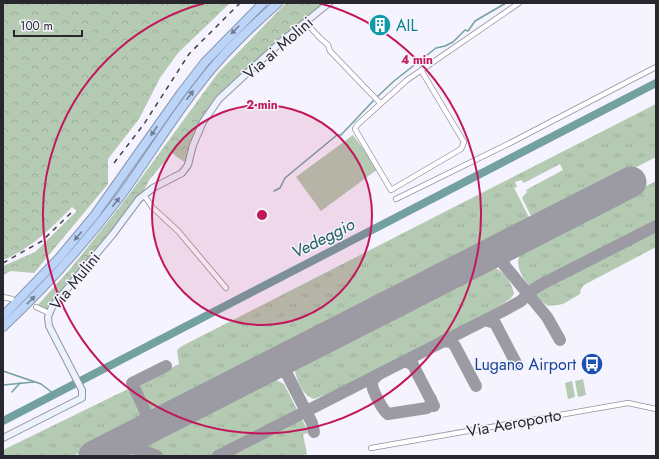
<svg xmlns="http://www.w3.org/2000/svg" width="659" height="459" font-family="Jost,sans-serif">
<defs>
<pattern id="grass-tufts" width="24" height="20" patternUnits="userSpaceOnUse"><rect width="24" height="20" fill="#b4cab2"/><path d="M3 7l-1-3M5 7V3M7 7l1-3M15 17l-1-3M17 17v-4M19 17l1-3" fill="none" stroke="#9bae99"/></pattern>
<pattern id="forest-crowns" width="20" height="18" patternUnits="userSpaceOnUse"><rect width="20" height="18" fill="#b4cab2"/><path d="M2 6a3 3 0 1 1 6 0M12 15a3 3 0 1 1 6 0" fill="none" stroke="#9bae99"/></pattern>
</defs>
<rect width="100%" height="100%" fill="#f5f3fd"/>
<g fill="url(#grass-tufts)">
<polygon points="656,104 656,157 533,220 522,198 527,192 526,190 563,170 560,164 524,183 521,180 515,182 517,187 514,188 531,221 155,414 146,409 136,387 179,364 177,350 182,346"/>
<path d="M656,181V247L584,285L581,289L580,294L563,304L549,306C542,303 538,297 533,291C524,278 510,264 524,249Z"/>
<path d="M488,267C501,266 512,282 514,294L511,298L497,308L335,391L314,399C303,396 297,381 295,371L300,363Z"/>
<polygon points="274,379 284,384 309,433 303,434 307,454 299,456 119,456 268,380"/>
<polygon points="130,388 142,412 140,422 73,456 3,456 3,450"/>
</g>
<g fill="url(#forest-crowns)">
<path d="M3,3H230L178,53L160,78L139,119L108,159V184L34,273L11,271L3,275V266L35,252L77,211L72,207C51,228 31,249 3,260Z"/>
<polygon points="286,3 329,3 211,109 188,165 172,153 150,179 139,199 49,313 36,307 71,268 122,204 218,73"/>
</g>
<g fill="#b4cab2">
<polygon points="353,135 378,169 321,211 296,177"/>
<polygon points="583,379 586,395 578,397 575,381"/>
<polygon points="572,381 575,397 568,399 565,383"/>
</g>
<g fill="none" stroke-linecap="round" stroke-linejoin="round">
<g stroke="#73a0a1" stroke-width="1.5">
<polyline points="377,97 394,81 436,48 445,46 453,42 465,30 468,31 475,21 506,3"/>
<polyline points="274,191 280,188 285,178 337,135 341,135 374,100"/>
<polyline points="3,371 41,384 54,394"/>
<polyline points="3,385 34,382"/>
<polyline points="12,392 20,383"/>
</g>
<polyline stroke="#73a0a1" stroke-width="8" points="3,421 656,83"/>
<g stroke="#9c9aa2" stroke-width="12">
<path d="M473,262L493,256L500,259L505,266C496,250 513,243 524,236"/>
<polyline points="505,266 547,317 560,340"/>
<polyline points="485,320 495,323 517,365"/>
<polyline points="443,341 451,342 455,346 476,386"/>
<polyline points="403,362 408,362 413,365 434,406"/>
<polyline points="264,370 277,367 287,374 287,362 295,354"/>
<polyline points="287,374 312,423 314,432"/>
<path d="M377,376C374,378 372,381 372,384C372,390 383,411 388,414L427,408L431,404V399"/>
<polyline points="152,426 132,383 166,366"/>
<polyline points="120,443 157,456"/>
<polyline points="218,456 501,312 521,301 531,291 542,284 656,226"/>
</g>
<polyline stroke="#9c9aa2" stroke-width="31" points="94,456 631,182"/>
<g stroke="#9592a1" stroke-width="6">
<g id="street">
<polyline points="306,23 320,38 328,45 330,51 380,103"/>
<polyline points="421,70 464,142 461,149 391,190 355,129 357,125 407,80 519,3"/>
<polyline points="144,195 152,207 178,231 226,288"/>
<polyline points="396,199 512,142 656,67"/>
<polyline points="3,297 12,299"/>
<polyline points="36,307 49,313"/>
<polyline points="371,448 628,403 656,409"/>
</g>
</g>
<g stroke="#9592a1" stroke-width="8">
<polyline id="secondary" points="3,438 82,398 82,390 49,326 48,317 52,307 113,234 139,199 153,188 182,173 188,165 193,145 203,122 219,99 282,41 329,3"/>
</g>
<g stroke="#8897b1" stroke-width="10">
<g id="highway">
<polyline points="3,316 59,258 94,216 181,93 205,62 263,3"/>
<path d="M3,327C46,287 84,244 120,197C148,159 172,118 202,81C224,52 251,27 278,3"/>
</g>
</g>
<use href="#street" stroke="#fff" stroke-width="4.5"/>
<use href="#secondary" stroke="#ebf2fd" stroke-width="6"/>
<use href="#highway" stroke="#bbd4f8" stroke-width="8"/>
<g stroke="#424147" stroke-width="1.5" stroke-dasharray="5 5" stroke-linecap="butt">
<polyline points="114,163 144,124 189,54 240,3"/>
<polyline points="3,263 42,241 74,210"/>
</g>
</g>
<defs><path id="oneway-solid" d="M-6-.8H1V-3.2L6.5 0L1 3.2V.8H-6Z"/></defs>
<g fill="#727e92">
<use href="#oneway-solid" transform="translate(235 30) rotate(135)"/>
<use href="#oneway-solid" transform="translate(190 95) rotate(-53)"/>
<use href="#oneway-solid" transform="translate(154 131) rotate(124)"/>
<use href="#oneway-solid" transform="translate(116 202) rotate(-52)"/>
<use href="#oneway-solid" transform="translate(78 236) rotate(130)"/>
<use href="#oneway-solid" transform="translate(31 300) rotate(-45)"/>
</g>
<circle cx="262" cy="215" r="110" fill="#c2185b" fill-opacity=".12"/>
<g fill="none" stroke="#c2185b" stroke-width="2">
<circle cx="262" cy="215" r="110"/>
<path d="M319 3A219 219 0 1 1 205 3"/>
</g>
<defs>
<g id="building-disc" transform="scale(1.15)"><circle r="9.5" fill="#0f9aa8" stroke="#f5f3fd"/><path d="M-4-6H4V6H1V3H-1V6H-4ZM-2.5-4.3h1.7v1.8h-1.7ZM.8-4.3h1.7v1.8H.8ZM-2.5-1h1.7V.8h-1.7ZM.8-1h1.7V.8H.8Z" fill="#fff"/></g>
<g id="bus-disc" transform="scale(1.15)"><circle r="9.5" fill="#1a4fb4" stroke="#f5f3fd"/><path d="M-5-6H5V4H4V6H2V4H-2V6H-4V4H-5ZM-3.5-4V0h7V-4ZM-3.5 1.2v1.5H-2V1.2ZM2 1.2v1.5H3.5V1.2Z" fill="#fff"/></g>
</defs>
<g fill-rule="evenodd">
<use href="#building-disc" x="380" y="25"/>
<use href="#bus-disc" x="592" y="364"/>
</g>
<g text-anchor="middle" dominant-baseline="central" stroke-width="3" stroke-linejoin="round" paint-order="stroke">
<g font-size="16" fill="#0d838f" stroke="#f5f3fd" text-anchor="start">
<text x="396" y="25">AIL</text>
</g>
<g font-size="16" fill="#28272d" stroke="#f5f3fd">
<text transform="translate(278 48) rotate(-41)">Via ai Molini</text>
<text transform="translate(75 281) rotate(-51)">Via Mulini</text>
<text transform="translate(514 423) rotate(-10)">Via Aeroporto</text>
</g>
<g font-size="16" fill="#164399" stroke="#f5f3fd" text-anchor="end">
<text x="576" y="364">Lugano Airport</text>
</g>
<g font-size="17" font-style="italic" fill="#236163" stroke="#f5f3fd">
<text transform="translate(323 238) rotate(-27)">Vedeggio</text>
</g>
</g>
<circle cx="262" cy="215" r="6" fill="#c2185b" stroke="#f5f3fd" stroke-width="2"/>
<g font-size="12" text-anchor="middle" font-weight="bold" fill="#c2185b" stroke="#f5f3fd" stroke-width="3" stroke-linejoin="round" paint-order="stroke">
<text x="417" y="64">4 min</text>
<text x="262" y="109">2 min</text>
</g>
<rect width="659" height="459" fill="none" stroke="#28272d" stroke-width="8"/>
<path d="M14 30v6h68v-6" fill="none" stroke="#28272d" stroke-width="2"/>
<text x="20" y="30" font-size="12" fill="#28272d" stroke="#f5f3fd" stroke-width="3" paint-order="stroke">100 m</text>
</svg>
